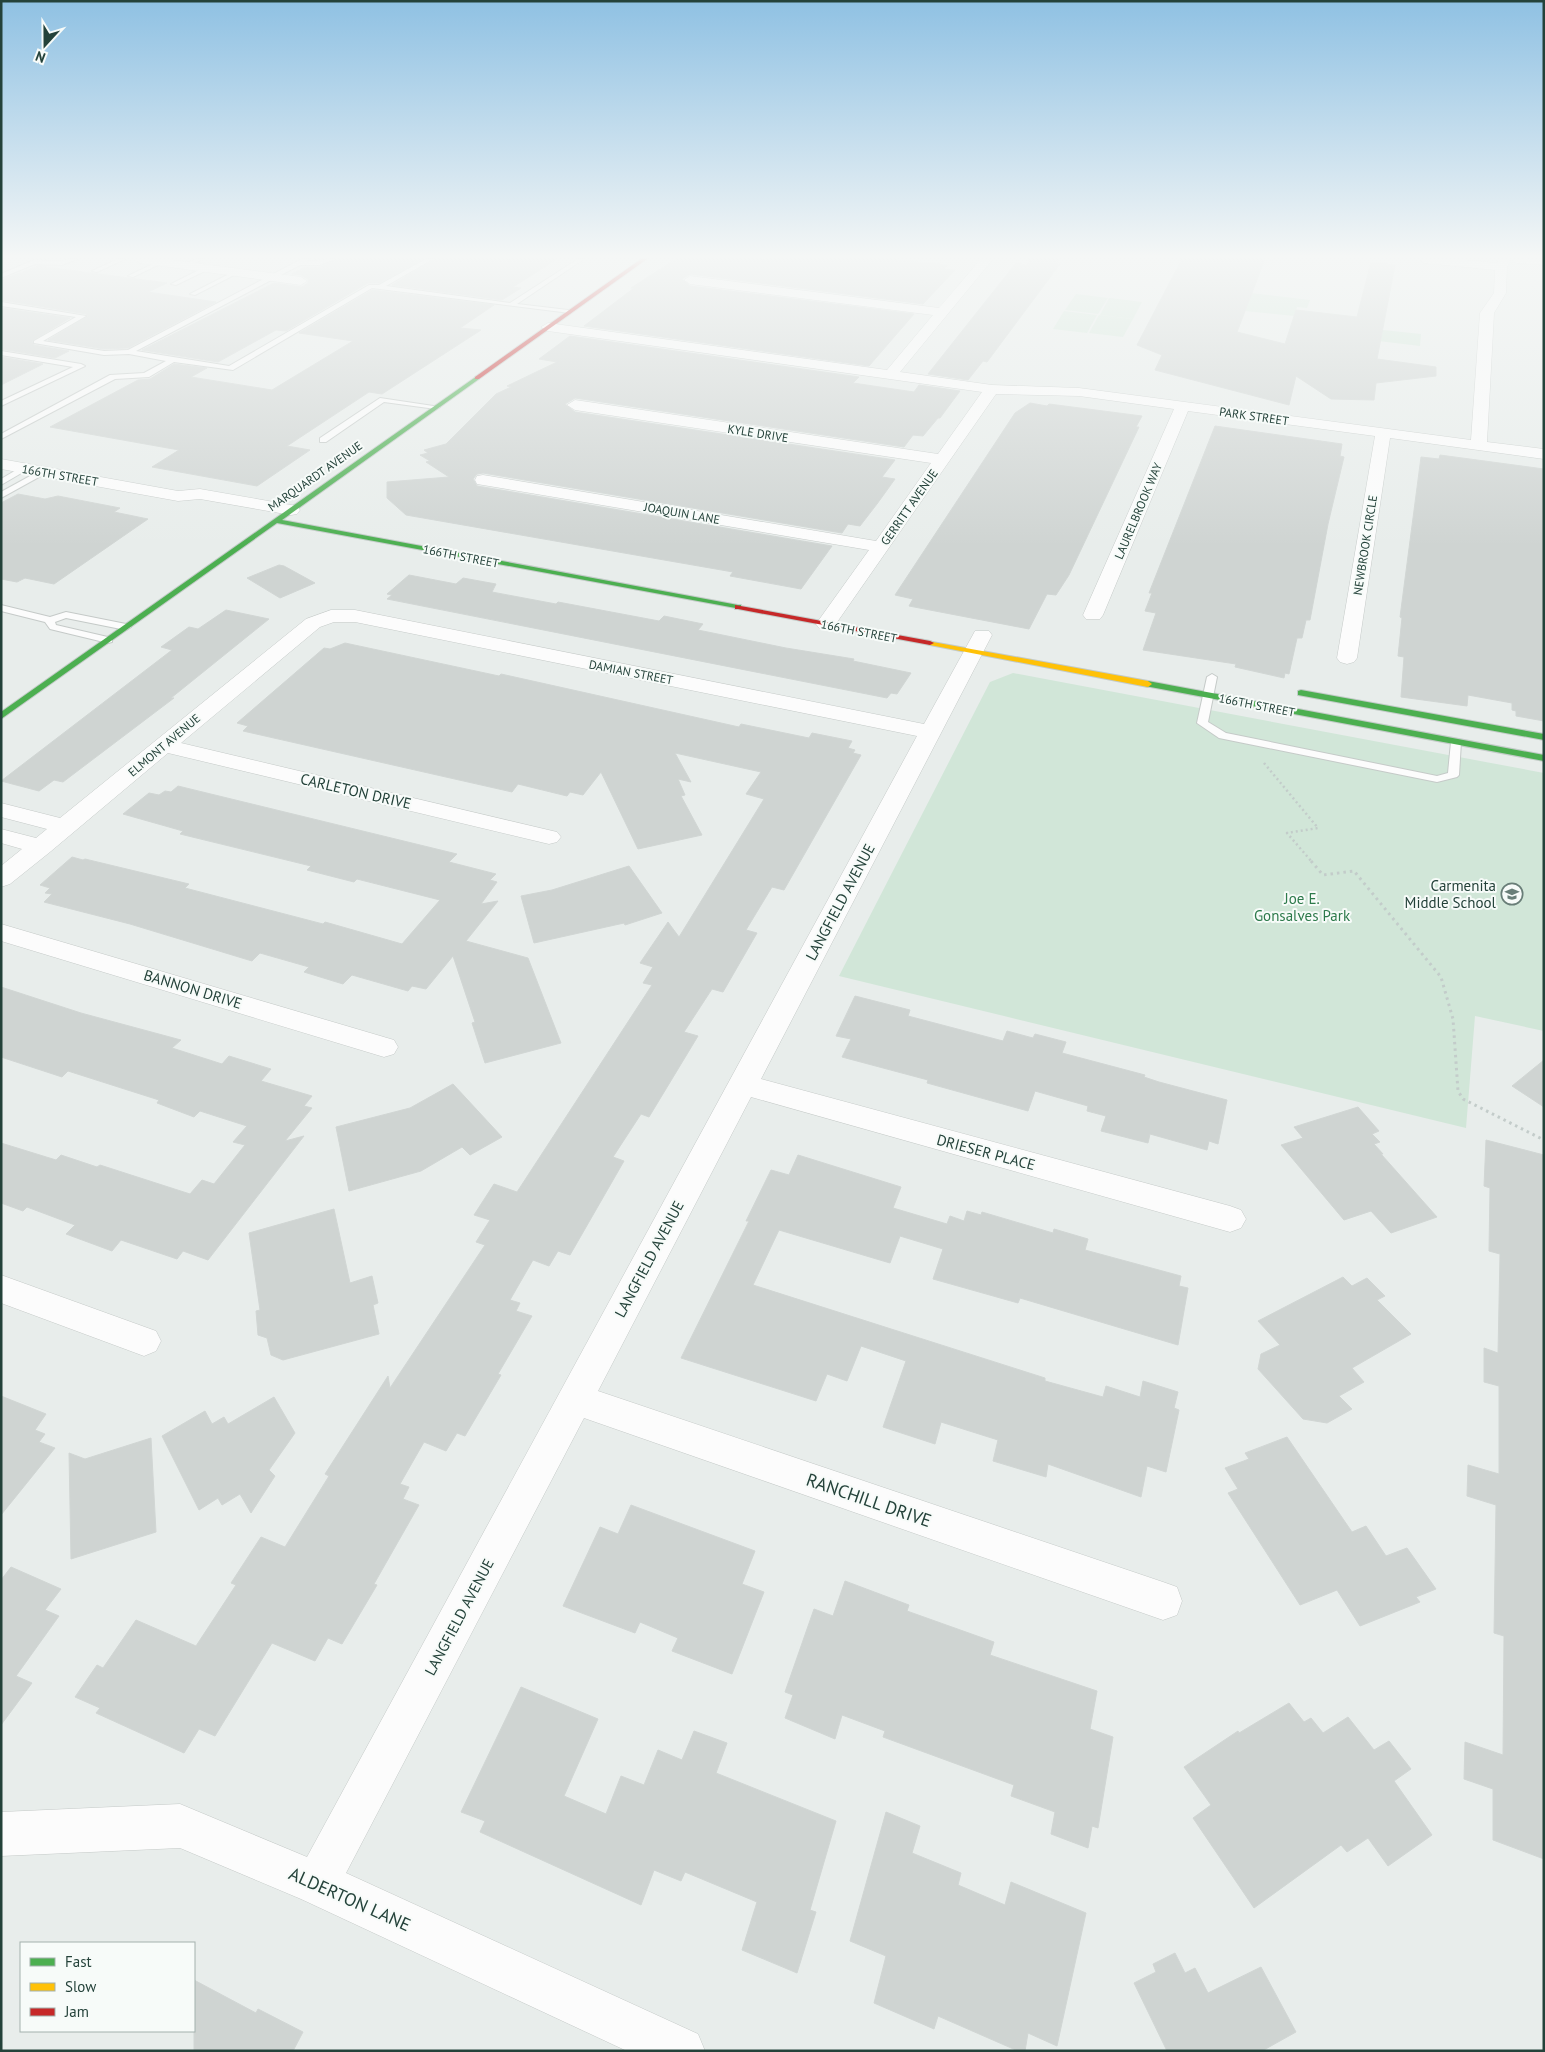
<svg xmlns="http://www.w3.org/2000/svg" width="1545" height="2052" font-family="'PT Sans',sans-serif">
<rect width="100%" height="100%" fill="#e8edeb"/>
<g fill="#d1e6d8">
<polygon points="1251,293 1310,300 1307,308 1297,307 1294,316 1245,311"/>
<polygon points="1076,294 1108,298 1098,314 1065,310"/>
<polygon points="1109,298 1110,298 1142,302 1133,319 1100,315"/>
<polygon points="1064,311 1097,315 1087,333 1053,329"/>
<polygon points="1099,315 1133,319 1123,337 1089,333"/>
<polygon points="1364,328 1421,334 1420,346 1362,339"/>
<polygon points="1013,673 1544,773 1544,1031 1475,1016 1466,1128 839,976 990,682"/>
</g>
<g fill="#cfd4d2" stroke="#d1d6d4">
<polygon points="337,259 423,259 379,283 368,283 286,331 276,330 218,362 142,350 274,283 302,287 308,283 308,279 301,275 292,274 305,267 321,267"/>
<polygon points="435,259 557,259 513,287 521,288 502,300 392,285"/>
<polygon points="676,259 891,259 948,265 944,269 955,270 923,304 690,274 682,279 690,286 914,314 869,366 584,326 634,288 631,288"/>
<polygon points="1030,259 1059,259 1056,264 1060,264 987,362 983,361 968,380 928,374 1016,263 1026,265"/>
<polygon points="1182,259 1265,259 1237,332 1285,344 1296,310 1357,317 1371,262 1395,265 1377,359 1436,367 1436,376 1376,383 1374,400 1331,399 1296,376 1289,405 1155,370 1162,355 1137,345"/>
<polygon points="38,266 167,283 148,292 216,302 128,348 104,349 48,340 88,316 86,314 1,300 1,280"/>
<polygon points="372,290 494,305 460,328 481,330 382,394 369,392 287,446 310,450 257,486 152,467 179,450 50,427 138,380 150,379 174,364 207,368 191,377 272,390 353,341 299,333"/>
<polygon points="1,308 70,318 32,341 34,345 69,351 55,358 1,349"/>
<polygon points="570,336 859,377 853,383 914,392 919,385 960,391 940,418 938,418 923,436 913,435 904,447 575,398 565,404 575,412 895,460 882,477 895,479 877,504 860,526 848,524 842,533 483,473 477,474 473,479 477,486 832,546 801,589 730,576 733,572 406,515 387,498 387,482 449,477 426,462 430,461 420,455 428,453 424,450 446,444 496,394 511,387 507,386 557,362 539,359"/>
<polygon points="1,357 43,364 1,385"/>
<polygon points="1030,403 1047,406 1049,404 1142,416 1136,427 1139,427 1069,575 1056,595 1047,594 1029,629 909,606 913,599 895,595 1015,413"/>
<polygon points="1215,426 1342,444 1340,456 1344,457 1328,524 1310,620 1306,620 1302,638 1297,638 1289,674 1285,673 1284,678 1235,667 1236,664 1143,650 1156,613 1145,611 1152,593 1149,593"/>
<polygon points="1440,455 1544,469 1544,721 1516,716 1516,711 1512,710 1512,703 1468,695 1467,706 1401,697 1404,657 1398,656 1402,618 1400,617 1421,457 1439,459"/>
<polygon points="18,494 45,499 58,496 120,508 114,512 148,519 54,584 25,578 17,582 1,579 1,503"/>
<polygon points="279,565 284,566 315,583 280,598 247,578"/>
<polygon points="409,575 456,584 463,578 496,584 492,592 556,604 558,602 659,621 664,616 703,624 698,630 786,648 854,659 853,661 911,673 897,694 891,693 887,698 387,599 392,595 387,594"/>
<polygon points="226,610 269,619 171,698 174,698 63,782 54,780 39,791 1,781 172,650 161,647 189,627 198,629"/>
<polygon points="345,643 499,676 501,674 739,727 741,724 809,738 812,733 852,741 848,748 855,750 853,753 861,755 784,890 772,887 746,930 757,933 723,992 712,989 684,1032 698,1036 649,1117 641,1114 613,1157 624,1161 570,1255 558,1251 549,1266 533,1260 510,1300 520,1303 516,1311 532,1316 498,1374 501,1375 465,1436 457,1433 446,1451 424,1442 400,1484 409,1487 403,1499 419,1505 374,1584 377,1585 342,1644 328,1638 315,1661 272,1643 215,1736 199,1729 184,1753 96,1713 100,1708 75,1697 97,1665 103,1668 136,1620 196,1646 236,1585 231,1583 261,1537 285,1547 329,1476 325,1474 388,1376 390,1388 485,1245 476,1242 490,1220 474,1215 494,1184 517,1192 652,985 643,983 653,967 640,963 668,922 679,937 764,799 746,794 761,772 675,753 691,782 678,779 685,795 681,796 702,835 638,849 601,772 583,795 570,792 567,796 518,784 512,792 243,731 248,726 237,723 324,648 330,649"/>
<polygon points="178,786 457,854 449,862 496,874 490,880 497,882 481,904 498,901 466,941 528,958 561,1043 485,1063 472,1023 475,1022 453,956 426,989 412,986 408,991 352,975 343,984 304,972 309,967 260,953 252,961 130,924 44,902 52,894 45,893 50,888 40,885 72,857 83,860 85,859 189,884 185,888 323,924 325,922 402,944 440,900 357,879 354,882 307,870 311,866 180,834 183,831 123,814 149,793 159,795 165,791 171,792"/>
<polygon points="629,866 662,913 625,925 624,923 534,943 521,896 552,890"/>
<polygon points="1,987 81,1013 181,1040 172,1048 222,1064 229,1056 271,1069 261,1081 312,1096 304,1106 312,1108 285,1141 304,1136 208,1260 183,1251 177,1259 121,1240 112,1251 66,1234 75,1225 27,1207 23,1211 1,1203 1,1143 56,1160 61,1155 97,1167 100,1165 190,1194 202,1180 214,1184 245,1145 233,1142 247,1126 200,1111 194,1117 157,1103 159,1100 68,1071 62,1077 1,1057"/>
<polygon points="855,996 910,1010 908,1016 1003,1041 1007,1031 1033,1038 1035,1034 1066,1042 1062,1053 1145,1075 1144,1077 1159,1082 1227,1100 1218,1144 1209,1141 1207,1150 1150,1134 1148,1143 1101,1131 1106,1116 1087,1111 1088,1106 1035,1091 1028,1111 927,1083 928,1080 842,1057 851,1039 836,1036"/>
<polygon points="1544,1060 1544,1107 1512,1086"/>
<polygon points="453,1084 502,1137 470,1155 462,1147 421,1171 349,1191 336,1127 410,1108"/>
<polygon points="1358,1107 1379,1131 1372,1134 1380,1142 1374,1144 1383,1154 1381,1154 1437,1217 1391,1233 1371,1211 1344,1220 1281,1145 1303,1138 1294,1127"/>
<polygon points="1486,1140 1544,1155 1544,1859 1493,1840 1493,1789 1464,1779 1465,1742 1503,1755 1504,1636 1494,1633 1496,1505 1467,1496 1468,1465 1499,1474 1499,1386 1484,1382 1484,1348 1498,1353 1500,1254 1489,1251 1490,1188 1484,1186"/>
<polygon points="798,1155 901,1187 893,1208 947,1224 950,1216 964,1221 967,1211 981,1215 982,1212 1053,1233 1054,1229 1088,1239 1085,1250 1181,1276 1179,1286 1188,1288 1178,1345 1020,1298 1018,1303 933,1279 943,1249 900,1236 890,1263 779,1230 753,1285 1045,1378 1045,1381 1103,1397 1106,1386 1140,1397 1143,1381 1178,1392 1174,1408 1179,1410 1166,1472 1147,1466 1141,1497 1048,1464 1046,1477 993,1461 998,1440 941,1422 935,1444 883,1427 906,1361 861,1346 847,1381 827,1374 816,1401 681,1358 749,1221 746,1221 771,1170 789,1175"/>
<polygon points="334,1209 350,1283 372,1276 378,1303 373,1305 379,1334 283,1360 271,1355 267,1338 258,1335 256,1311 260,1310 249,1233"/>
<polygon points="1343,1277 1352,1286 1367,1278 1385,1296 1377,1300 1411,1334 1352,1368 1364,1382 1339,1396 1352,1409 1327,1423 1303,1419 1258,1369 1261,1354 1280,1345 1258,1321"/>
<polygon points="1,1396 46,1414 35,1430 45,1434 39,1442 55,1448 1,1515"/>
<polygon points="274,1397 295,1433 269,1470 275,1476 251,1513 240,1494 222,1505 218,1498 199,1510 162,1436 205,1411 212,1424 224,1417 228,1424"/>
<polygon points="1287,1437 1352,1532 1366,1526 1386,1556 1407,1548 1436,1589 1416,1597 1420,1602 1360,1626 1337,1590 1300,1605 1228,1493 1238,1489 1225,1468 1249,1459 1245,1453"/>
<polygon points="151,1438 156,1532 71,1559 69,1453 85,1459"/>
<polygon points="631,1505 755,1551 742,1584 764,1592 732,1674 672,1651 678,1638 640,1622 635,1633 563,1606 600,1527 618,1534"/>
<polygon points="11,1567 61,1589 45,1610 59,1616 16,1676 32,1683 1,1725 1,1580"/>
<polygon points="845,1581 909,1605 907,1611 994,1642 990,1655 1097,1691 1090,1729 1113,1737 1098,1828 1092,1826 1088,1848 1051,1834 1055,1812 1011,1796 1014,1785 883,1737 885,1731 842,1715 835,1739 785,1718 793,1695 785,1692 814,1609 833,1616"/>
<polygon points="521,1687 598,1719 564,1796 606,1814 621,1776 644,1785 658,1750 682,1760 694,1731 727,1743 716,1773 836,1821 810,1910 816,1912 797,1973 742,1950 757,1902 685,1872 681,1881 654,1870 641,1905 480,1832 485,1821 461,1812"/>
<polygon points="1289,1703 1304,1722 1311,1718 1323,1733 1348,1717 1374,1750 1389,1741 1411,1769 1394,1781 1432,1835 1388,1866 1368,1838 1347,1852 1341,1845 1254,1908 1193,1818 1211,1805 1184,1767 1238,1731 1239,1733"/>
<polygon points="886,1812 920,1826 912,1853 961,1873 958,1885 1005,1905 1011,1882 1086,1913 1057,2046 1028,2033 1025,2051 1018,2051 938,2016 934,2029 874,2003 886,1956 850,1941"/>
<polygon points="1175,1953 1185,1973 1195,1968 1208,1993 1261,1967 1296,2032 1262,2051 1167,2051 1134,1983 1156,1972 1153,1964"/>
<polygon points="194,1980 256,2013 258,2009 303,2032 293,2051 194,2051"/>
</g>
<g fill="none" stroke-linecap="round" stroke-linejoin="round">
<g stroke="#c5cac8" stroke-width="2">
<g id="lane">
<polygon points="69,259 77,259 62,265 35,264 1,278 1,274 34,260 62,261"/>
<polygon points="118,259 125,259 97,272 92,271"/>
<polygon points="196,259 203,259 188,266 183,265"/>
<polygon points="302,259 309,259 307,261 335,259 320,265 300,265 136,351 229,366 369,285 379,285 426,259 433,259 386,286 510,303 578,259 584,259 517,304 568,310 570,313 372,288 233,370 174,362 149,377 115,379 1,439 1,434 110,375 144,373 166,361 129,354 104,355 34,343 34,341 76,317 1,306 1,302 86,316 43,341 104,351 128,350"/>
<polygon points="159,261 164,262 133,277 128,276"/>
<polygon points="207,266 209,269 176,285 171,284"/>
<polygon points="235,271 240,272 195,295 190,294"/>
<polygon points="1,351 81,364 85,366 1,406 1,401 73,367 1,355"/>
<polygon points="380,398 440,407 436,409 384,402 326,442 320,442 320,438"/>
<polygon points="23,466 30,468 1,485 1,479"/>
<polygon points="41,470 48,472 1,498 1,492"/>
<polygon points="1,605 50,617 66,612 126,624 131,627 126,630 66,618 55,622 56,625 112,638 112,642 108,643 50,629 45,622 1,611"/>
<polygon points="1212,674 1217,677 1208,722 1226,733 1437,776 1448,773 1451,742 1456,739 1461,742 1459,775 1457,777 1437,782 1219,738 1197,723 1207,677"/>
</g>
</g>
<g stroke="#c5cac8" stroke-width="1">
<g id="street">
<polygon points="134,259 164,259 301,277 307,281 301,285 140,263"/>
<polygon points="981,259 993,259 900,372 992,385 1079,388 1471,440 1480,313 1494,293 1495,270 1424,263 1418,259 1455,259 1497,263 1499,259 1544,259 1544,265 1517,263 1511,259 1507,267 1506,293 1494,313 1487,442 1544,449 1544,459 1390,438 1357,658 1354,662 1347,664 1340,662 1337,658 1375,436 1188,411 1103,615 1100,619 1086,619 1083,615 1174,409 1079,396 996,394 833,628 819,628 816,624 869,550 483,485 477,484 475,480 477,476 483,475 876,541 931,463 575,410 567,405 575,400 938,454 982,392 548,331 541,327 548,323 887,370 933,315 690,284 684,280 690,276 939,308"/>
<polygon points="1,459 178,491 200,489 291,505 297,506 300,510 297,514 291,515 200,499 178,501 1,469"/>
<polygon points="331,610 355,610 924,724 975,631 989,631 992,635 761,1079 1230,1206 1241,1210 1246,1219 1241,1228 1230,1232 751,1097 598,1391 1163,1582 1177,1587 1182,1601 1177,1615 1163,1620 584,1418 346,1873 698,2034 705,2051 627,2051 301,1899 180,1848 1,1856 1,1812 180,1804 307,1857 917,736 355,622 334,622 320,627 181,743 557,832 561,837 557,842 549,844 168,753 50,852 10,884 1,887 1,866 22,849 1,843 1,829 36,838 47,829 1,817 1,803 60,818 306,619"/>
<polygon points="1,924 394,1040 398,1047 394,1054 384,1057 1,941"/>
<polygon points="1,1275 156,1331 161,1341 156,1351 144,1356 1,1303"/>
</g>
</g>
<g stroke="#c3cbc8" stroke-width="2">
<g id="fast">
<polygon points="477,376 479,377 479,379 282,520 738,605 741,605 741,609 277,523 1,719 1,712"/>
<polygon points="1148,681 1544,755 1544,761 1145,686 1145,682"/>
<polygon points="1301,690 1544,734 1544,740 1298,695 1298,691"/>
</g>
</g>
<g stroke="#c3cbc8" stroke-width="2">
<polygon id="slow" points="927,641 1148,681 1152,684 1148,687 930,645 926,643"/>
</g>
<g stroke="#c3cbc8" stroke-width="2">
<g id="jam">
<polygon points="641,259 647,259 479,379 475,379 475,377"/>
<polygon points="735,605 930,641 934,643 930,645 738,609 735,609"/>
</g>
</g>
<polyline stroke="#c3ccca" stroke-width="2.5" stroke-dasharray="2 3" stroke-linecap="butt" points="1264,763 1318,828 1287,833 1312,862"/>
<polyline stroke="#c3ccca" stroke-width="3" stroke-dasharray="2.5 4" stroke-linecap="butt" points="1311,861 1323,875 1354,871 1441,977 1453,1019 1458,1091 1463,1099 1544,1140"/>
<use href="#lane" fill="#fcfcfc" fill-rule="evenodd"/>
<use href="#street" fill="#fcfcfc" fill-rule="evenodd"/>
<use href="#fast" fill="#4caf50" fill-rule="evenodd"/>
<use href="#slow" fill="#ffc107" fill-rule="evenodd"/>
<use href="#jam" fill="#c62828" fill-rule="evenodd"/>
</g>
<linearGradient id="sky" x2="0" y2="1"><stop stop-color="#8fc1e3"/><stop offset="0.47" stop-color="#f5f7f6"/><stop offset="1" stop-color="#f5f7f6" stop-opacity="0"/></linearGradient>
<rect width="1545" height="546" fill="url(#sky)"/>
<defs>
<g id="school-ring" transform="scale(1.125)"><circle r="9.5" fill="#f7fbf9" stroke="#697e78" stroke-width="1.5"/><path d="M0-5L7-2L0 1L-7-2ZM-4 1L0 2.5L4 1V4Q0 6-4 4Z" fill="#697e78"/></g>
</defs>
<g fill-rule="evenodd">
<use href="#school-ring" x="1512" y="894"/>
</g>
<g text-anchor="middle" dominant-baseline="central" stroke-width="4" stroke-linejoin="round" paint-order="stroke">
<g font-size="12" fill="#24423a" stroke="#f7fbf9">
<text transform="translate(1254 416) rotate(8)">PARK STREET</text>
<text transform="translate(758 433) rotate(9)">KYLE DRIVE</text>
<text transform="translate(60 475) rotate(10)">166TH STREET</text>
<text transform="translate(315 476) rotate(-35)">MARQUARDT AVENUE</text>
<text transform="translate(909 507) rotate(-55)">GERRITT AVENUE</text>
<text transform="translate(1138 511) rotate(-67)">LAURELBROOK WAY</text>
<text transform="translate(682 513) rotate(10)">JOAQUIN LANE</text>
<text transform="translate(1365 545) rotate(-81)">NEWBROOK CIRCLE</text>
<text transform="translate(461 556) rotate(11)">166TH STREET</text>
<text transform="translate(859 631) rotate(11)">166TH STREET</text>
<text transform="translate(631 672) rotate(11)">DAMIAN STREET</text>
<text transform="translate(1257 705) rotate(11)">166TH STREET</text>
<text transform="translate(164 745) rotate(-40)">ELMONT AVENUE</text>
</g>
<g font-size="15" fill="#24423a" stroke="#f7fbf9">
<text transform="translate(356 791) rotate(13)">CARLETON DRIVE</text>
<text transform="translate(840 902) rotate(-62)">LANGFIELD AVENUE</text>
<text transform="translate(193 989) rotate(17)">BANNON DRIVE</text>
<text transform="translate(986 1152) rotate(15)">DRIESER PLACE</text>
<text transform="translate(649 1259) rotate(-62)">LANGFIELD AVENUE</text>
<text transform="translate(459 1617) rotate(-62)">LANGFIELD AVENUE</text>
</g>
<g font-size="15" fill="#24423a" stroke="#f7fbf9" text-anchor="end">
<text x="1496" y="885">Carmenita<tspan x="1496" dy="17">Middle School</tspan></text>
</g>
<g font-size="15" fill="#2d7a4b" stroke="#f7fbf9">
<text x="1302" y="898">Joe E.<tspan x="1302" dy="17">Gonsalves Park</tspan></text>
</g>
<g font-size="18" fill="#24423a" stroke="#f7fbf9">
<text transform="translate(869 1500) rotate(19)">RANCHILL DRIVE</text>
<text transform="translate(350 1899) rotate(24)">ALDERTON LANE</text>
</g>
</g>
<rect width="1545" height="2052" fill="none" stroke="#24423a" stroke-width="5"/>
<rect x="20" y="1942" width="175" height="90" fill="#f7fbf9" stroke="#a3b1ad"/>
<rect x="30" y="1958" width="25" height="8" fill="#4caf50" stroke="#a3b1ad"/>
<text x="65" y="1967" font-size="15" fill="#24423a">Fast</text>
<rect x="30" y="1983" width="25" height="8" fill="#ffc107" stroke="#a3b1ad"/>
<text x="65" y="1992" font-size="15" fill="#24423a">Slow</text>
<rect x="30" y="2008" width="25" height="8" fill="#c62828" stroke="#a3b1ad"/>
<text x="65" y="2017" font-size="15" fill="#24423a">Jam</text>
<g transform="translate(45 45) rotate(201)" stroke="#f7fbf9" stroke-width="4" paint-order="stroke">
<path d="M0-4L9 19L0 12L-9 19Z" fill="#24423a"/>
<text y="-8" font-size="14" font-weight="bold" text-anchor="middle" fill="#24423a">N</text>
</g>
</svg>
